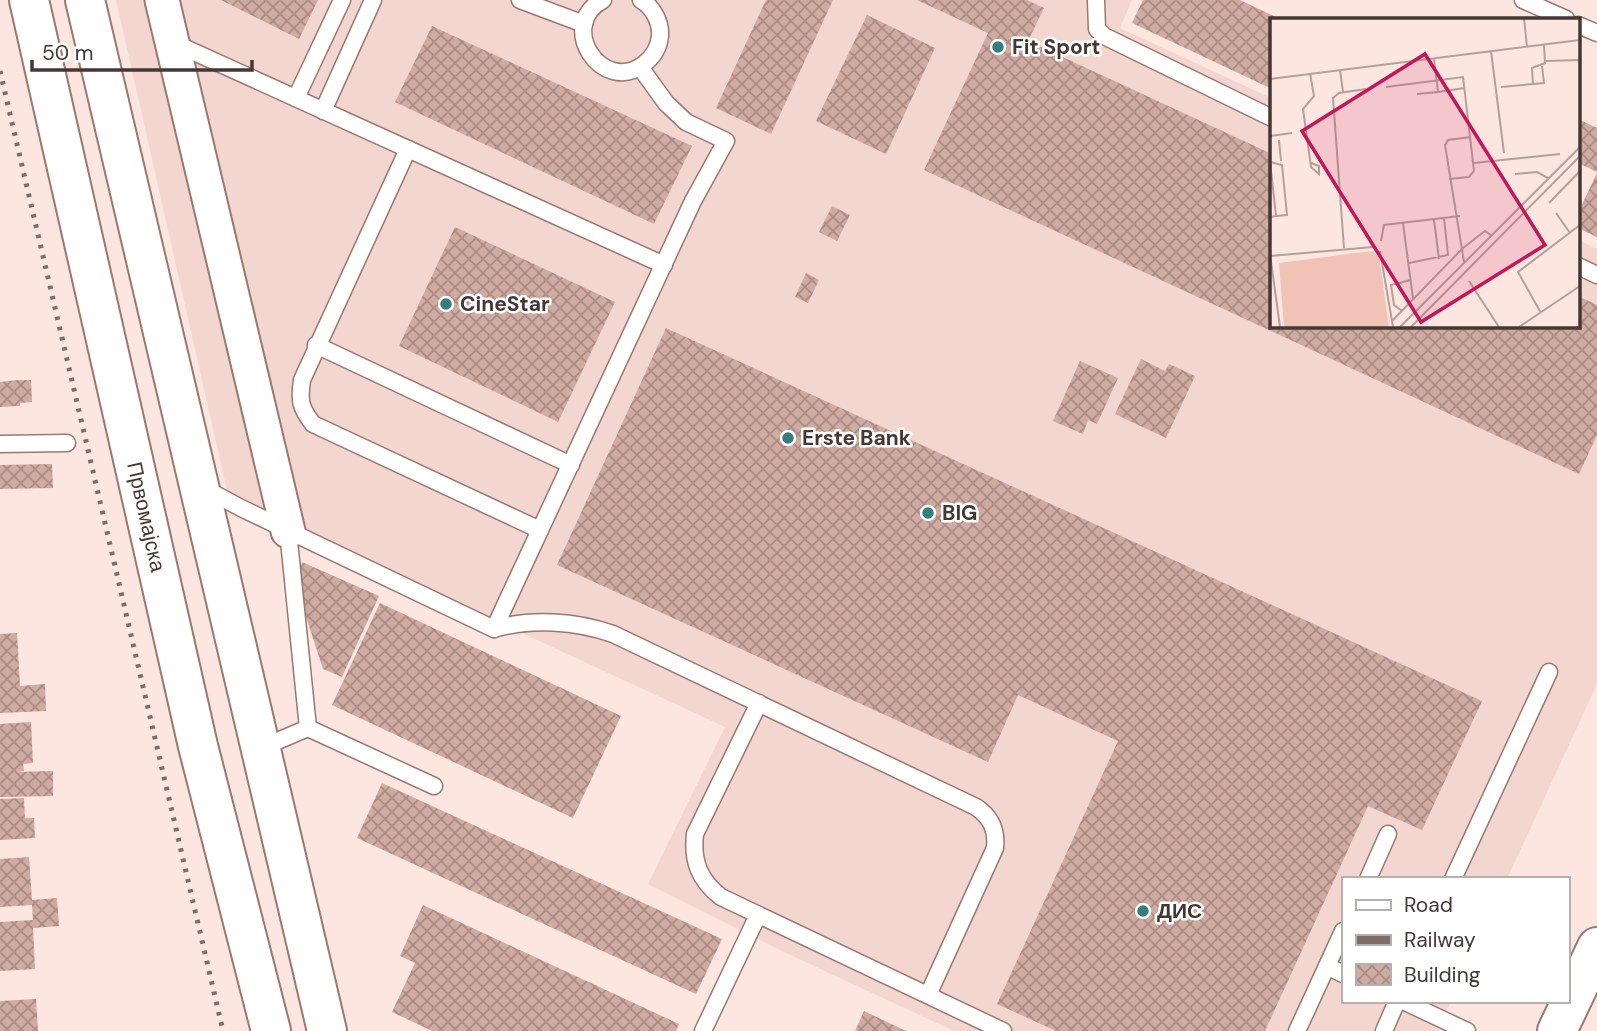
<svg xmlns="http://www.w3.org/2000/svg" width="1597" height="1031" font-family="'DM Sans',sans-serif">
<defs>
<pattern id="building-cross-hatch" width="8" height="8" patternUnits="userSpaceOnUse" patternTransform="scale(1.75)"><rect width="8" height="8" fill="#cfaba2"/><path d="M0 0l8 8M0 8l8-8" fill="none" stroke="#aa8c85"/></pattern>
</defs>
<rect width="100%" height="100%" fill="#fde6e0"/>
<polygon fill="#f2d6cf" points="116,0 1132,0 1120,28 1271,98 1272,326 1578,326 1578,240 1597,249 1597,684 1507,879 1343,879 1343,1001 1451,1001 1438,1031 954,1031 784,952 648,884 725,727 507,626 288,531 228,495"/>
<g fill="url(#building-cross-hatch)">
<polygon points="221,0 318,0 299,39"/>
<polygon points="766,0 833,0 771,134 716,108"/>
<polygon points="917,0 1027,0 1044,8 1028,41 1272,154 1272,326 1578,326 1578,296 1597,305 1597,435 1579,474 924,170 988,33"/>
<polygon points="1143,0 1240,0 1280,19 1272,19 1272,89 1132,23"/>
<polygon points="867,15 935,48 886,154 816,121"/>
<polygon points="432,26 692,146 654,224 395,102"/>
<polygon points="1578,119 1597,128 1597,172 1578,163"/>
<polygon points="1597,173 1597,237 1578,228 1578,213"/>
<polygon points="832,206 850,215 837,241 819,232"/>
<polygon points="455,227 615,302 558,422 399,346"/>
<polygon points="806,273 819,280 808,303 795,297"/>
<polygon points="666,328 1482,701 1422,830 1368,806 1265,1031 1056,1031 997,1004 1118,741 1018,695 988,762 557,565"/>
<polygon points="1141,359 1165,371 1169,364 1195,376 1166,438 1115,414"/>
<polygon points="1080,361 1118,378 1097,424 1088,420 1083,434 1053,421"/>
<polygon points="18,380 31,380 32,402 20,403 20,406 0,407 0,382"/>
<polygon points="52,464 53,488 0,489 0,465"/>
<polygon points="302,562 379,596 342,677 323,669 296,586"/>
<polygon points="380,603 621,716 573,818 332,705"/>
<polygon points="17,633 20,686 45,684 46,711 0,713 0,634"/>
<polygon points="31,722 33,763 23,764 24,771 14,772 53,771 53,796 0,797 0,724"/>
<polygon points="382,783 722,939 696,994 357,838"/>
<polygon points="24,798 25,818 34,818 35,838 0,840 0,799"/>
<polygon points="29,857 32,900 57,898 59,926 33,928 35,969 0,971 0,922 33,920 32,905 0,907 0,859"/>
<polygon points="423,905 679,1024 676,1031 432,1031 392,1012 415,963 400,956"/>
<polygon points="36,999 38,1031 0,1031 0,1001"/>
<polygon points="864,1011 906,1031 855,1031"/>
</g>
<g fill="none" stroke-linecap="round" stroke-linejoin="round">
<g stroke="#99786f" stroke-width="19">
<g id="lane">
<polyline points="520,0 584,24"/>
<path d="M603,0C556,25 602,96 644,64C653,57 659,47 660,36C661,22 653,7 641,0"/>
<polyline points="1096,0 1097,29 1104,36 1272,118"/>
<polyline points="1523,0 1566,19"/>
<polyline points="1578,25 1597,33"/>
<polyline points="172,42 664,265"/>
<polyline points="296,98 342,0"/>
<polyline points="323,111 373,0"/>
<path d="M408,149L302,380C299,401 300,407 313,424L540,530"/>
<polyline points="1578,266 1597,275"/>
<polyline points="316,345 571,465"/>
<polyline points="0,444 67,443"/>
<path d="M202,487L241,508L494,629C531,618 576,621 613,634L976,807C991,817 997,830 995,848L928,995"/>
<polyline points="494,629 693,201 726,141 686,122 666,103 640,67"/>
<path d="M759,703L695,834C692,861 699,880 721,897L1003,1031"/>
<polyline points="308,728 434,786"/>
<polyline points="261,748 308,728 288,531"/>
<polyline points="1368,879 1388,834"/>
<polyline points="1453,879 1549,672"/>
<polyline points="1343,931 1327,966 1343,974"/>
<polyline points="1403,1001 1467,1031"/>
<polyline points="703,1031 758,915"/>
<polyline points="1297,1031 1327,966"/>
<polyline points="1384,1031 1397,1001"/>
</g>
</g>
<g stroke="#99786f" stroke-width="37">
<polyline id="street" points="162,0 288,531"/>
</g>
<g stroke="#99786f" stroke-width="42">
<polyline id="secondary" points="1557,1031 1597,947"/>
</g>
<g stroke="#99786f" stroke-width="42">
<g id="primary">
<path id="s1" d="M29,0L198,746L271,1031"/>
<polyline points="85,0 327,1031"/>
</g>
</g>
<use href="#lane" stroke="#fff" stroke-width="16"/>
<use href="#street" stroke="#fff" stroke-width="33"/>
<use href="#secondary" stroke="#fff" stroke-width="38"/>
<use href="#primary" stroke="#fff" stroke-width="38"/>
<polyline stroke="#7d6c68" stroke-width="5" stroke-dasharray="3.5 7" stroke-linecap="butt" points="0,71 223,1031"/>
</g>
<g fill="#357e7e" stroke="#fff" stroke-width="2.5">
<circle cx="998" cy="47" r="7"/>
<circle cx="446" cy="304" r="7"/>
<circle cx="788" cy="438" r="7"/>
<circle cx="928" cy="513" r="7"/>
<circle cx="1143" cy="911" r="7"/>
</g>
<g text-anchor="middle" dominant-baseline="central" stroke-width="5" stroke-linejoin="round" paint-order="stroke">
<g font-size="21" font-weight="bold" fill="#453733" stroke="#fff" text-anchor="start">
<text x="1012" y="47">Fit Sport</text>
<text x="460" y="304">CineStar</text>
<text x="802" y="438">Erste Bank</text>
<text x="942" y="513">BIG</text>
<text x="1157" y="911">ДИС</text>
</g>
<g font-size="21" fill="#453733" stroke="#fff">
<text stroke="none"><textPath href="#s1" startOffset="530">Првомајска</textPath></text>
</g>
</g>
<g transform="translate(1270 18)">
<rect width="310" height="310" fill="#fde6e0"/>
<path d="M101,233L109,238L119,309H14L9,245Z" fill="#f1c2b6"/>
<path d="M106,259L116,309H105L86,292Z" fill="#f1c2b6"/>
<path fill="none" stroke="#b3a09b" stroke-width="2" d="M254,0L257,29M0,11V60M221,33L234,135M276,43L310,42M70,52L73,74M40,55L44,78L33,91L41,149L49,156V148L41,145M0,61L310,22M263,66L274,65L272,48M116,69L193,59L204,153L199,159L179,161M231,69L263,66L262,50L275,45L274,27M168,74L195,70M147,76L168,74L164,41M0,118L22,115M9,122L11,143M0,143L6,198L0,199M0,144L12,147L17,197L6,198M204,145L290,136M245,156L267,154L278,160M279,185L310,153M286,195L300,215M164,202L169,241M133,205L143,281M111,223L114,207L190,198M74,230L63,80L69,75L96,71M110,233L123,309M0,236L10,309M0,238L103,229M194,244L175,127L178,122L201,119M139,245L178,237L174,200M199,263L229,309M132,293L124,287L121,267L141,262M271,295L248,254L310,207M122,303L193,230L215,213L221,217M130,309L310,129M141,309L310,138M249,309L310,268"/>
<path fill="#c2185b" fill-opacity="0.15" stroke="#c2185b" stroke-width="3.5" d="M155,36L275,227L151,304L32,113Z"/>
<rect width="310" height="310" fill="none" stroke="#453733" stroke-width="3.5"/>
</g>
<rect x="1342" y="877" width="228" height="126" fill="#ffffff" stroke="#b5afad" stroke-width="2"/>
<rect x="1356" y="900" width="35" height="10" fill="#ffffff" stroke="#b5afad" stroke-width="2"/>
<text x="1404" y="912" font-size="21" fill="#453733">Road</text>
<rect x="1356" y="935" width="35" height="10" fill="#7d6c68" stroke="#b5afad" stroke-width="2"/>
<text x="1404" y="947" font-size="21" fill="#453733">Railway</text>
<rect x="1356" y="964" width="35" height="21" fill="url(#building-cross-hatch)" stroke="#b5afad" stroke-width="2"/>
<text x="1404" y="982" font-size="21" fill="#453733">Building</text>
<path d="M32 60v10h220v-10" fill="none" stroke="#453733" stroke-width="3.5"/>
<text x="42" y="60" font-size="21" fill="#453733" stroke="#ffffff" stroke-width="5" paint-order="stroke">50 m</text>
</svg>
